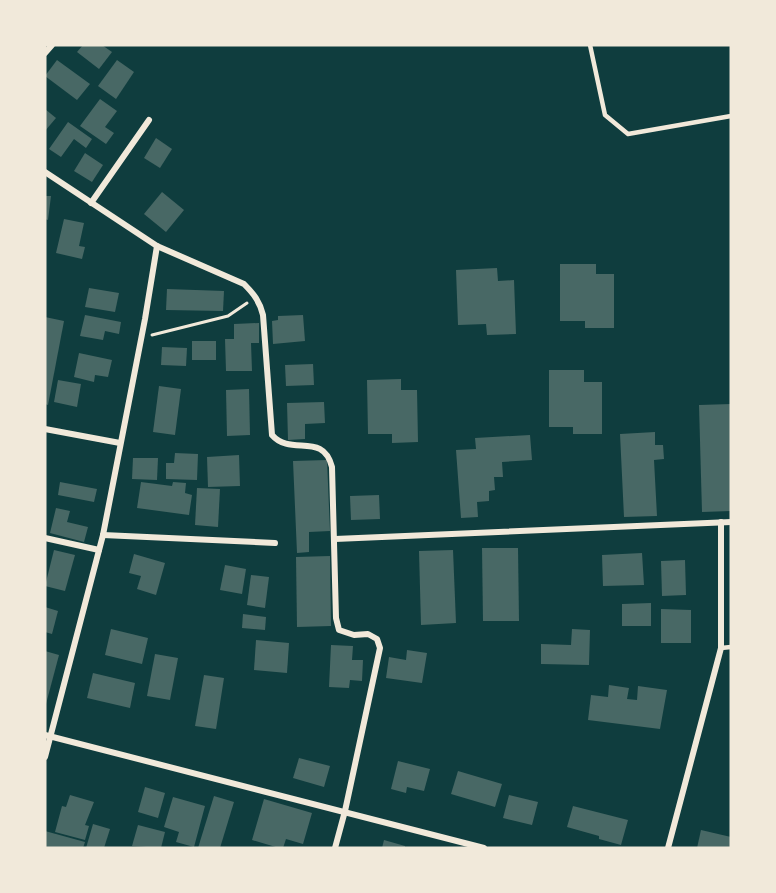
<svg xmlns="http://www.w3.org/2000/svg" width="776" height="893" font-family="'Open Sans',sans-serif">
<rect width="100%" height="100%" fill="#0f3d3e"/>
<g fill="#486865">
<polygon points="83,45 102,45 112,52 99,69 77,52"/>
<polygon points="57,60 90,84 77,100 45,76"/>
<polygon points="117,60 134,72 116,99 98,86"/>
<polygon points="100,99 117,111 105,127 114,133 106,144 80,126"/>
<polygon points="45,109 56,118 45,131"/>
<polygon points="68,122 92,139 86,148 74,139 61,157 49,149"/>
<polygon points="156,138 172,149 160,168 144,158"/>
<polygon points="85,153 103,165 92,182 74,171"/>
<polygon points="162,192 184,210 166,232 144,214"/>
<polygon points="45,196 51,196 48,220 45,219"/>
<polygon points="64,219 84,223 79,246 85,247 82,259 56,253"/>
<polygon points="560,264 596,264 596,274 614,274 614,328 585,328 585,321 560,321"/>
<polygon points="497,268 498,281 514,280 516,334 487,335 486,324 458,325 456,270"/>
<polygon points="89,288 119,293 115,312 85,307"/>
<polygon points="167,289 224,291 223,311 166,310"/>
<polygon points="85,315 121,322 119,334 105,331 103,340 80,336"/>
<polygon points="303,315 305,341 273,344 272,321 278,320 278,316"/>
<polygon points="45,317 64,321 48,405 45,404"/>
<polygon points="259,323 259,343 251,343 252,371 226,371 225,339 234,339 234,324"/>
<rect x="192" y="341" width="24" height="19"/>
<polygon points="162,347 187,348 186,366 161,365"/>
<polygon points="79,353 112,360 108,377 95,375 94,382 74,377"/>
<polygon points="313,364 314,385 286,386 285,365"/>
<polygon points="549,370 584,370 584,382 602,382 602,434 573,434 573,427 549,427"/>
<polygon points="401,379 401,390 417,390 418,442 392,443 392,434 368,434 367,380"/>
<polygon points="58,380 81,384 77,407 54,402"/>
<polygon points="159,386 181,389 175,435 153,432"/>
<polygon points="249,389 250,435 227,436 226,390"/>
<polygon points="324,402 325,423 305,424 305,439 288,440 287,403"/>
<polygon points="731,404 731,511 702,512 699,405"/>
<polygon points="655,432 655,445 663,445 664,459 654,460 657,516 624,517 620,434"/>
<polygon points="530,435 532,460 502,462 503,477 494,477 495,490 489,491 489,501 477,502 478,517 461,518 456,450 476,449 475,438"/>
<polygon points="175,453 198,454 197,480 166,479 166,463 174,463"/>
<polygon points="239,455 240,486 208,487 207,457"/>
<polygon points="133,458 158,458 157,480 132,479"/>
<polygon points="327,460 330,531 309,532 309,552 297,553 293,461"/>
<polygon points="60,482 97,489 94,502 58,495"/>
<polygon points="141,482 172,486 173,482 186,483 185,493 192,495 189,515 137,508"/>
<polygon points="197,488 220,489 218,527 195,525"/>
<polygon points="379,495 380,519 351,520 350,496"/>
<polygon points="56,508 70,511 67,522 88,527 84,542 50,533"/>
<polygon points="482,548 518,548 519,621 483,621"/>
<polygon points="54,550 75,555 65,591 45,586"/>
<polygon points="453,550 456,623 421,625 419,551"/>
<polygon points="642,553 644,585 603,586 602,555"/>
<polygon points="134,554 165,563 156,595 137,589 141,576 129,573"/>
<polygon points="330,556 331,626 297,627 296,557"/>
<polygon points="685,560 686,595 662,596 661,561"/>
<polygon points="225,565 246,569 242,594 220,590"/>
<polygon points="251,575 269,577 265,608 247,605"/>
<polygon points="651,603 651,626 622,626 622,604"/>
<polygon points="45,607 58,611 52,634 45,632"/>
<polygon points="661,609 691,610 691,643 661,643"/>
<polygon points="243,614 266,617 265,630 242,628"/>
<polygon points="111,629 148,638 142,664 105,655"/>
<polygon points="572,629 590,630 589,665 541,664 541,644 571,645"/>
<polygon points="256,640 289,643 287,673 254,670"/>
<polygon points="331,645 353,646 352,660 363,660 362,681 350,680 349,688 329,687"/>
<polygon points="407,650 427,653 422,683 386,678 389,657 406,660"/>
<polygon points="45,651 59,655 46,704 45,704"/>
<polygon points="155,654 178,658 170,700 147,696"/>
<polygon points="93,673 135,683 130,708 87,698"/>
<polygon points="204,675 224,678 216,729 195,726"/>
<polygon points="609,685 629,688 627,699 637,700 638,686 667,690 660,729 588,720 591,695 608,697"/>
<polygon points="299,758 330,766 324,787 293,778"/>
<polygon points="398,761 430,769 424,791 407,787 406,793 391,789"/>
<polygon points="458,771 502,784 495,807 451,794"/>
<polygon points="145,787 165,793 158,818 138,812"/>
<polygon points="70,795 94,802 85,825 89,826 85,840 55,832 62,806 66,807"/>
<polygon points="509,795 538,802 532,825 503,818"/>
<polygon points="214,796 234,802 220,848 198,848"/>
<polygon points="173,797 205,806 194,847 176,842 179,832 164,827"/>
<polygon points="264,799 312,813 303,844 286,839 283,848 279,848 252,840"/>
<polygon points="573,806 628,820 621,845 599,839 599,836 567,827"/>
<polygon points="93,824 110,829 104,848 86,848"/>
<polygon points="138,825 165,832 161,848 132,846"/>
<polygon points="701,830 731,837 730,848 697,848"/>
<polygon points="45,831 85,842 83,848 45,848"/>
<polygon points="384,840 405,846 405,848 382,848"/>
</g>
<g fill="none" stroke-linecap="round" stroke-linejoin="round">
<polyline stroke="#f1e9da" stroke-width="3" points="152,335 228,316 247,303"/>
<g stroke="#f1e9da" stroke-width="4.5">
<polyline points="590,45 605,115 628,134 731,116"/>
<polyline points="721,648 731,647"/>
</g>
<g stroke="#f1e9da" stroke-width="6">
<polyline points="45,53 52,45"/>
<path d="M45,172L157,246L244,284C254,294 260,302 263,315L272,435C291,457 323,431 332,467L336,618L339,630L354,635L368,634L377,639L380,648L345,811L335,848"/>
<polyline points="91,203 149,120"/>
<polyline points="45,429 120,443"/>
<polyline points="103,535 275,543"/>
<polyline points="45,538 99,550"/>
<polyline points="335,539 731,522"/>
<polyline points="45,735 484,848"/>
<polyline points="45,757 103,535 145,319 157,246"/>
<polyline points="668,848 721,648 721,522"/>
</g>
</g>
<rect width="776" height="893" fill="none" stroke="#f1e9da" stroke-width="93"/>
</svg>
